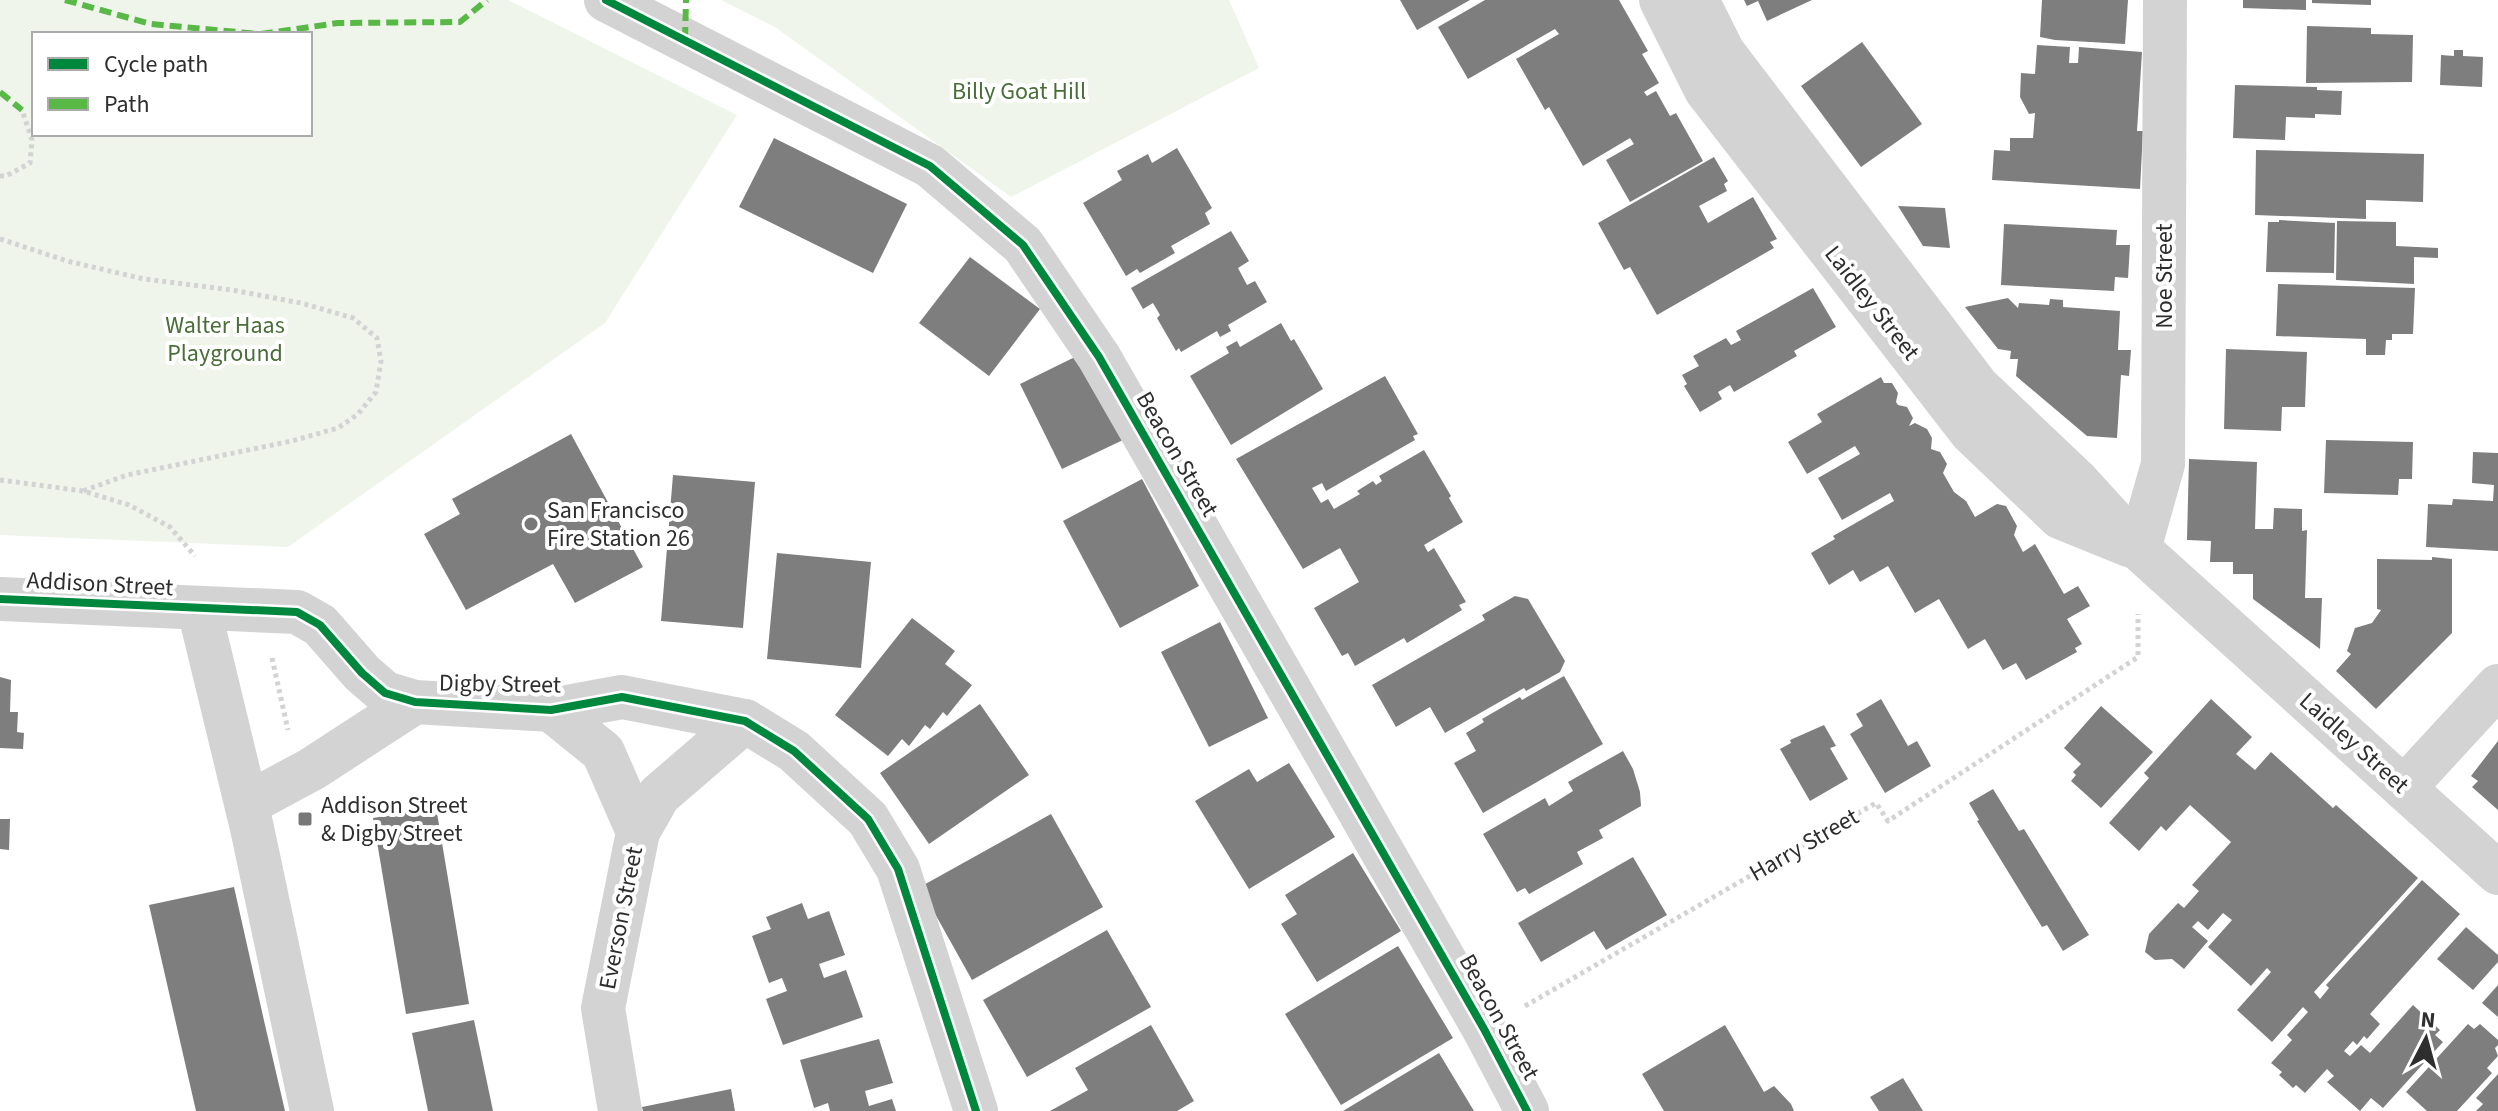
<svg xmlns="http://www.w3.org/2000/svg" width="2498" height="1111" font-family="'Source Sans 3',sans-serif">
<rect width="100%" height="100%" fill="#fff"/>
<g fill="#eff5eb" fill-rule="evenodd">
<path d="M0,0H508L737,115L605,323L288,547L0,535ZM310,34V134H34V34Z"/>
<polygon points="721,0 1229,0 1259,68 1011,197 775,27"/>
</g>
<g fill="#7e7e7e">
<polygon points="1400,0 1470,0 1417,30"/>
<polygon points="1485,0 1619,0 1648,51 1642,54 1659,83 1644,92 1647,96 1656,91 1670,116 1676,113 1703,161 1630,202 1606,160 1634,144 1630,138 1583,166 1549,107 1545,110 1516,59 1559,34 1555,29 1468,79 1438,27"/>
<polygon points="1744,0 1812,0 1767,21 1758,1 1747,6"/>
<polygon points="2042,0 2128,0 2125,44 2055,40 2040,37"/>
<polygon points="2243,0 2306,0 2306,10 2243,8"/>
<polygon points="2312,0 2371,0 2371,5 2312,3"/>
<polygon points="2307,26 2371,28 2371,34 2413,35 2412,82 2306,83"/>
<polygon points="1862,42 1922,124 1861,167 1801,86"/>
<polygon points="2037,45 2070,47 2069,63 2078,63 2079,47 2142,52 2137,131 2143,131 2140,189 1992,180 1994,150 2010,151 2010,138 2033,138 2035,113 2029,114 2020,97 2021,73 2035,74"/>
<polygon points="2454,50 2463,50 2463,56 2483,57 2482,87 2440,85 2441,55 2454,56"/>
<polygon points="2235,85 2317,87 2317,90 2342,91 2341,115 2315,114 2315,118 2286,117 2285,140 2233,138"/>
<polygon points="774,138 907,204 873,273 739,207"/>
<polygon points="1177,148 1212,208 1205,213 1210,224 1171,246 1175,253 1140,273 1137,269 1126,276 1083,203 1122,180 1117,171 1148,154 1152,163"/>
<polygon points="2256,150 2424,154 2423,202 2366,200 2366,219 2255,215"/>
<polygon points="1714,157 1728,181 1724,184 1727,191 1699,206 1708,223 1753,197 1777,239 1770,242 1774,248 1657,315 1630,267 1624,270 1598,223"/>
<polygon points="1898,206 1945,208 1950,248 1923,246"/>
<polygon points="2279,220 2335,223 2334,273 2266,272 2268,222 2279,222"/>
<polygon points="2337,221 2396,222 2396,246 2438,248 2438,258 2414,257 2414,284 2336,280"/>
<polygon points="2004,224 2117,230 2116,245 2130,245 2128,278 2115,277 2114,291 2001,285"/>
<polygon points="1231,231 1249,261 1238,268 1247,285 1255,281 1267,302 1228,325 1231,331 1220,337 1217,331 1181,352 1179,348 1176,351 1157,318 1160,315 1153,303 1143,309 1131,288"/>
<polygon points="970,257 1040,309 989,376 919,323"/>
<polygon points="2278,284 2415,288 2413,334 2392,334 2392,340 2386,340 2385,355 2366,355 2366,339 2276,336"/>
<polygon points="1813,288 1836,327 1794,351 1797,356 1734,392 1730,385 1718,392 1722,399 1700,412 1684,386 1687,384 1682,375 1699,366 1693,356 1726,338 1731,345 1741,340 1736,331"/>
<polygon points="2008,298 2018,308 2019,303 2049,305 2050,299 2063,300 2063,307 2120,311 2118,350 2131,350 2129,376 2121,375 2117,438 2087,436 2016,376 2018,359 2010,359 2011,351 1998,349 1965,307"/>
<polygon points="1281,323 1291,341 1294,339 1323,389 1231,445 1190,376 1229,353 1226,347 1237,341 1240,347"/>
<polygon points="2226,349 2307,352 2305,407 2282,407 2281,431 2224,429"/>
<polygon points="1081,354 1123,440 1062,469 1020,384"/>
<polygon points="1385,376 1418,434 1413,436 1415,440 1326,491 1322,483 1312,488 1321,503 1328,499 1334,509 1360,494 1357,491 1373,481 1376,485 1382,481 1379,476 1424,450 1451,496 1449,498 1463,522 1424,545 1428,552 1434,548 1466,602 1459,605 1462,610 1407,643 1404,638 1355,666 1348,653 1342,656 1314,608 1359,582 1340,548 1303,569 1236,459"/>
<polygon points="1881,377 1884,383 1892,383 1898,393 1896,402 1898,405 1907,407 1913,418 1909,426 1915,423 1927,429 1932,438 1931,449 1940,452 1947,464 1943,473 1954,492 1966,501 1975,517 1997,504 2006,506 2017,526 2014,535 2023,552 2035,544 2064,594 2078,586 2090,606 2067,619 2082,644 2075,648 2077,652 2026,680 2016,663 2003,670 1985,639 1968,649 1939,599 1915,613 1888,566 1860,582 1853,570 1829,585 1811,553 1835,539 1833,536 1894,501 1890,493 1842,520 1818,478 1860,454 1855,446 1807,474 1788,442 1822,422 1817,414"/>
<polygon points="571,434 643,567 575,603 553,564 466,610 424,534 460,514 452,499"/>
<polygon points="2326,440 2413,442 2412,479 2399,479 2398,495 2324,493"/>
<polygon points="2473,452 2498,453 2498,551 2426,547 2428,504 2452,505 2453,499 2493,501 2494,485 2472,483"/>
<polygon points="2189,459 2257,462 2255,529 2273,529 2274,508 2302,509 2302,531 2307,530 2305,598 2322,598 2320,649 2253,599 2253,574 2233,574 2233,562 2210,562 2211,541 2187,540"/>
<polygon points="673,475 755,482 743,628 661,621"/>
<polygon points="1142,479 1199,586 1120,628 1063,521"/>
<polygon points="777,553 871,562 861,668 767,659"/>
<polygon points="2432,557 2452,559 2452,633 2376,709 2336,671 2351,654 2347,651 2355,628 2372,623 2381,610 2377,609 2377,559 2432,560"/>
<polygon points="1515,596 1528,599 1565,661 1560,672 1526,691 1524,688 1445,733 1430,707 1396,727 1372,685 1485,620 1482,615"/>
<polygon points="912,618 955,651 945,664 972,685 947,716 943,712 930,729 925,725 909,746 902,739 888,756 835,715"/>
<polygon points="1220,622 1268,718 1209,747 1161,652"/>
<polygon points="1564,676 1603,744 1483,813 1454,763 1476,751 1466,733 1484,722 1482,719 1520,697 1522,700"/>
<polygon points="0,677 11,680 10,712 18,712 17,732 24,733 23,749 0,748"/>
<polygon points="1881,699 1908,746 1917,741 1931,766 1885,793 1850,734 1863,726 1856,714"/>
<polygon points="2211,699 2252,737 2236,754 2255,770 2271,752 2333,808 2336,805 2418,878 2314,992 2320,999 2329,988 2326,985 2422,880 2460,914 2370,1014 2380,1024 2367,1039 2364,1036 2357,1045 2353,1041 2344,1051 2350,1056 2361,1045 2370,1053 2413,1005 2440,1030 2435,1035 2443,1042 2383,1108 2371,1098 2360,1111 2327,1082 2334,1076 2327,1069 2305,1093 2296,1085 2293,1088 2279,1075 2282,1072 2271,1063 2292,1040 2287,1035 2308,1012 2303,1007 2272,1042 2237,1010 2271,972 2267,968 2251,986 2208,947 2232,920 2223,913 2208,930 2198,921 2192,927 2208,941 2184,969 2172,959 2155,960 2145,952 2149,934 2178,903 2184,908 2199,891 2192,885 2231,842 2190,805 2166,831 2161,826 2139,851 2109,823 2149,778 2144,773"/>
<polygon points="980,704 1029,775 929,844 880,773"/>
<polygon points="2101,706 2153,752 2101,808 2071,781 2076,775 2073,772 2081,764 2064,748"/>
<polygon points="1824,725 1836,746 1830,748 1848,779 1810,801 1780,749 1791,743 1790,740"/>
<polygon points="2498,741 2498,810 2472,787 2478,781 2471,776"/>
<polygon points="1623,751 1633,769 1640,792 1641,806 1599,830 1603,838 1577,852 1583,864 1529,894 1525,888 1517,892 1483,834 1545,798 1549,806 1573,791 1568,782"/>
<polygon points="1289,763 1335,837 1249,889 1195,801 1249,769 1257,782"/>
<polygon points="1993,789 2019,831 2024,829 2089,935 2063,951 2047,925 2042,927 1977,821 1979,820 1969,803"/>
<polygon points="436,807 469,1004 406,1014 373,818"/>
<polygon points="1051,814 1103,907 972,980 920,887"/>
<polygon points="0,819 10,819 9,850 0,849"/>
<polygon points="1353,853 1401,931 1317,982 1281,924 1297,914 1285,895"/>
<polygon points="1633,857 1667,915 1606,950 1594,931 1541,962 1518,923"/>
<polygon points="234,887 265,1025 285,1111 196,1111 149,905"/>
<polygon points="802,903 808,919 829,911 845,955 819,964 824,978 846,970 863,1017 783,1045 766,999 787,991 782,978 769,983 752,936 771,929 766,917"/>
<polygon points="2466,927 2498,955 2498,962 2473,990 2437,959"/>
<polygon points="1107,930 1151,1007 1027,1077 983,1000"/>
<polygon points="1398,946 1453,1038 1341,1105 1285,1014"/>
<polygon points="2498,985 2498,1017 2482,1003"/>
<polygon points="474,1020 493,1111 428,1111 412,1033"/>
<polygon points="2468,1024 2474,1029 2480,1024 2498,1040 2498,1045 2495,1048 2498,1056 2487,1068 2492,1073 2457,1111 2427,1111 2406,1092"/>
<polygon points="1151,1025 1194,1101 1177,1111 1050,1111 1088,1090 1075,1068"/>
<polygon points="1725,1025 1764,1092 1774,1086 1791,1104 1794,1111 1664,1111 1642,1074"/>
<polygon points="879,1039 893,1083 865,1091 869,1106 892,1099 896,1111 830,1111 828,1103 814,1108 800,1060"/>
<polygon points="1439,1053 1474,1111 1343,1111"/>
<polygon points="2498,1074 2498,1111 2476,1111 2483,1104 2476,1098"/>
<polygon points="1903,1078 1923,1111 1879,1111 1870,1097"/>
<polygon points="731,1089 735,1111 643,1111 642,1107"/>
</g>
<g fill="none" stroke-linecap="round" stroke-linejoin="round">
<g stroke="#d3d3d3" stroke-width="5" stroke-dasharray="4 4" stroke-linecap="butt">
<polyline points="0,176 6,176 30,163 32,140 22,110"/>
<polyline points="0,239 67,261 144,279 232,290 301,303 353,318 377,338 381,361 376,392 358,414 338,428 292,441 127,475 83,491"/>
<polyline points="0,480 83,491 129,505 170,527 195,556"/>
<polyline points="272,658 288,730"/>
<polyline points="1525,1006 1876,803 1888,821 2138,657 2138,614"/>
</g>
<g stroke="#d3d3d3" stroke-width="44">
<polyline points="606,0 930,166 1023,245 1099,357 1484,1029 1527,1111"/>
<polyline points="1661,0 1706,90 1971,432 2060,517 2129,545"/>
<polyline points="1697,0 1723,52 1978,387 2078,482 2139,549 2498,873"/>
<polyline points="2139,549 2163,464 2165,0"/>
<polyline points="0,599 297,612 320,625 362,673 385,693 415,702 551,710 622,697 745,721 794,751 868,819 898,869 976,1111"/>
<polyline points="199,609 252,828 312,1111"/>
<polyline points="551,710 603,752 638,832"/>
<polyline points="2404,788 2498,686"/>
<polyline points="247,804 312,769 415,702"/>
<polyline points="620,1111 603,1008 638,832 659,795 745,721"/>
</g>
<g stroke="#58b947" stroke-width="6" stroke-dasharray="12 6" stroke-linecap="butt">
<polyline points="65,0 151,24 259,34"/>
<polyline points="261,34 338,23 460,22 487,0"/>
<polyline points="685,39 686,0"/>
<polyline points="0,92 22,110"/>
</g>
<g stroke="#fff" stroke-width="13">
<g id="cycleway">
<polyline points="606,0 930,166 1023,245 1099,357 1484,1029 1527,1111"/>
<polyline points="0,599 297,612 320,625 362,673 385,693 415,702 551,710 622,697 745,721 794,751 868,819 898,869 976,1111"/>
</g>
</g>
<use href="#cycleway" stroke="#00873e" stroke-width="8"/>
</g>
<g fill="#777" stroke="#fff" stroke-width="3">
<circle cx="531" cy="524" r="8"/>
<rect x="297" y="811" width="16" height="16" rx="4"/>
</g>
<g text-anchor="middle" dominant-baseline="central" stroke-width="8" stroke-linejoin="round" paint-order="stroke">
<g font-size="24" fill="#496e38" stroke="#fff">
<text x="1019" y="91">Billy Goat Hill</text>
<text x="225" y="325">Walter Haas<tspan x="225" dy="28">Playground</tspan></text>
</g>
<g font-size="24" fill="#2e2e2e" stroke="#fff">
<text transform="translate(2164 276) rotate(-90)">Noe Street</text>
<text transform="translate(1872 303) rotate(52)">Laidley Street</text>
<text transform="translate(1177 454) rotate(60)">Beacon Street</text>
<text transform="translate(100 584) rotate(3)">Addison Street</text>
<text transform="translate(500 684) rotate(1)">Digby Street</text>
<text transform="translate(2354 743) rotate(42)">Laidley Street</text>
<text transform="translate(1804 845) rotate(-30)">Harry Street</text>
<text transform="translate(621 918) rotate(-79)">Everson Street</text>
<text transform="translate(1499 1017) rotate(61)">Beacon Street</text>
</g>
<g font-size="24" fill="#2e2e2e" stroke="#fff" text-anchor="start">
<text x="547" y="510">San Francisco<tspan x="547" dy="28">Fire Station 26</tspan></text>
<text x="321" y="805">Addison Street<tspan x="321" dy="28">&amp; Digby Street</tspan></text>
</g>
</g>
<rect x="32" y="32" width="280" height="104" fill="#ffffff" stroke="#ababab" stroke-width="2"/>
<rect x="48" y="58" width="40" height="12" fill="#00873e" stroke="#ababab" stroke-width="2"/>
<text x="104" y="72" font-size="24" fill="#2e2e2e">Cycle path</text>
<rect x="48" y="98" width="40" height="12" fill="#58b947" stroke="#ababab" stroke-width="2"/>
<text x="104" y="112" font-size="24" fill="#2e2e2e">Path</text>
<g transform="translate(2426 1039) rotate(6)" stroke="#ffffff" stroke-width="6" paint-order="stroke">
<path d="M0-6L14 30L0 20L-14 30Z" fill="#2e2e2e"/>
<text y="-12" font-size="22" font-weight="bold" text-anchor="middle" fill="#2e2e2e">N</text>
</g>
</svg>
